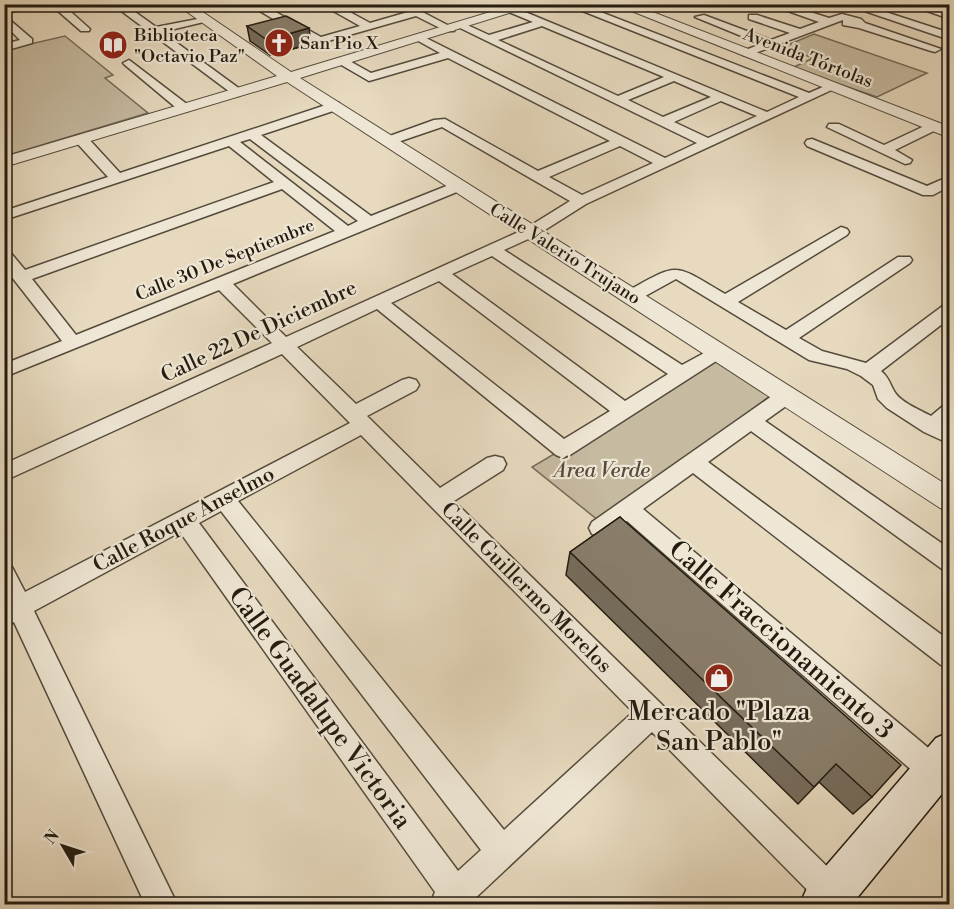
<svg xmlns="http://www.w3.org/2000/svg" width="954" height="909" font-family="'Libre Bodoni',serif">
<rect width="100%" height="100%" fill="#e7dabf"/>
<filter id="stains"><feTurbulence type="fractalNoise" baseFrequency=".00333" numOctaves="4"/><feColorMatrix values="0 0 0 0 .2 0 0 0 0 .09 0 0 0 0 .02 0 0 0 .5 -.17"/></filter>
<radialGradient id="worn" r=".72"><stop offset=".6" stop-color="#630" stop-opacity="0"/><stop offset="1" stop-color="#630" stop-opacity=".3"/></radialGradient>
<g fill="#c6baa1" stroke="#746a58" stroke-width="1.5">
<polygon points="814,34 927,73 877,97 792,68 813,58 783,47"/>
<polygon points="65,36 113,75 105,78 148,113 5,156 4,50"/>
<polygon points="714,359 770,396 599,521 532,467"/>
</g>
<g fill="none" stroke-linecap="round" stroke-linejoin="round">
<g stroke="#544b3c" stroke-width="3">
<g id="minor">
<polygon points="20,4 41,4 4,14 4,8"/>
<polygon points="50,4 62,4 90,29 89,31 81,31"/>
<polygon points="112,4 124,4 156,27 208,17 208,21 162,32 244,92 238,96 234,95"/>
<polygon points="248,4 261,4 321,37 360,26 321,4 335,4 370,23 408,12 400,7 407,4 455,29 454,31 446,31 416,16 321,43 310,41"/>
<path d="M565,4H580L809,93L832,83L838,87L586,204L537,235L504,250L682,365L717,346L724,348L726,352L724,356L570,455L563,458L556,455L377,309L297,347L356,404L402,380L409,378L416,380L419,385L416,390L367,416L440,488L487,458L495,456L503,458L506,464L503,470L454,501L843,882L848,893L843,904H821L652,732L469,904H430L435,892L180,532L34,611L177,904H145L14,622L4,626V564L12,567L25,592L350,423L282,354L4,481V464L272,343L219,290L4,377V364L62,341L4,267V250L10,252L25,270L274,182L229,146L4,220V211L108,177L76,142L74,139L76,136H86L120,173L335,102L339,103L341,106L339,109L261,135L371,216L454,183H464L466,186L464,189L233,284L286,337L525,229L570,201L442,127L389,145L382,141L384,138L434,120L445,119L538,171L610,141L448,58L369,81L338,63V59H346L371,73L440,53L413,38L414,36H422L665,158L697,143L456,26L457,24H465L489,35L533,22L509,12V8L513,7L767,112L799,97ZM542,26L664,77L618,96L498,40ZM674,81L711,97L663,117L628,100ZM721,101L757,116L708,138L674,122ZM250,139L358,221L348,226L240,142ZM620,146L653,163L582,195L549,177ZM282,189L335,231L76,335L32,279ZM492,256L668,374L625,401L452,274ZM439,281L610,411L564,439L391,303ZM361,435L633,712L504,830L238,501ZM221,511L481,850L458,871L199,523Z"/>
<polygon points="785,4 829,18 842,14 861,19 865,23 941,49 935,52 931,51 859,28 843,25 843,20 747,56 743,55 743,51 761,44 695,17 704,15 771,40 790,33 749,19 749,15 757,15 800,29 819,22 771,5"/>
<polygon points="844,4 861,4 950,33 950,40"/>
<polygon points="907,4 924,4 950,13 950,19"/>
<polygon points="4,15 32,39 32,43 4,51 4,44 20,40 4,24"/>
<polygon points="129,60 188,105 190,108 188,111 180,111 125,65 123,63"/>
<polygon points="933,122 938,123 940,126 938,129 895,150 912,160 910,163 905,164 827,127 829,124 839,124 884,145"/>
<polygon points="812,139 927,186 950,176 950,186 933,195 923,195 807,146 805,143 807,140"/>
<path d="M841,227L847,229L849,232L847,235L738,302L786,330L898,257H910L912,260L910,263L799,338L822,351L866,363L944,305L950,304V318L881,371C889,378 889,382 894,391C900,402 920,410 931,416L943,406L950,404V422L946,425L950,427V444L924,432L887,408L878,399L873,385L861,376L847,369L809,360L676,279L638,300H626L623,296L626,292C680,262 672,263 725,294Z"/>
<path d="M786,389L793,391L796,396L793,401L765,421L950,549V572L942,569L751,431L708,462L950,641V669L941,665L693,473L643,509L944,761L948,771L944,781L934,785L924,781L627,521C615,529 606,539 592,534L589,528L592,522L779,391Z"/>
</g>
</g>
<g stroke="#544b3c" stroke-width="2">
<g id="tertiary">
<polygon points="176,4 191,4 291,72 517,4 538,4 300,78 950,487 950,511 940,508 287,82 4,167 4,157 277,76"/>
<polygon points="614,4 632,4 950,127 950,138"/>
</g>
</g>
<g stroke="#231b10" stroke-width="3">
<polygon id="secondary" points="950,732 950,784 852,904 800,904 807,888 936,738"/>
</g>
<use href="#minor" fill="#efe7d5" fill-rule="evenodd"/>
<use href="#tertiary" fill="#efe7d5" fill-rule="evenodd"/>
<use href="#secondary" fill="#efe7d5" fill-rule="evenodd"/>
</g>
<g fill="#766c5c" stroke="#231b10" stroke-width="1.5">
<polygon points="247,26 311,44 270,55 250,41"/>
<polygon points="620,517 872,797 853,814 819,782 798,804 566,575 570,552"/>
</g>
<polygon fill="#60584b" stroke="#231b10" stroke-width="1.5" points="309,28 311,44 270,55 267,40"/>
<g fill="#897e6b" stroke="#231b10" stroke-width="1.5">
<polygon points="286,16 309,28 267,40 247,26"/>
<polygon points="620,517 901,765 872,797 836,764 814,787 570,552"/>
</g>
<defs>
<g id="church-disc" transform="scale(1.5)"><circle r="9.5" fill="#8f2418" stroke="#efe7d5"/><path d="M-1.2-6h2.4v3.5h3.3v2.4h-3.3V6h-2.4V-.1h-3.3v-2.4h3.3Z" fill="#fff"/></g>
<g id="library-disc" transform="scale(1.5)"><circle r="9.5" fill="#8f2418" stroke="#efe7d5"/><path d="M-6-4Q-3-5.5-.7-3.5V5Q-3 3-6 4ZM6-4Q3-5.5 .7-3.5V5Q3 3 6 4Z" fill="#fff"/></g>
<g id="shop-disc" transform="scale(1.5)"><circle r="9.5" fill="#8f2418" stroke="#efe7d5"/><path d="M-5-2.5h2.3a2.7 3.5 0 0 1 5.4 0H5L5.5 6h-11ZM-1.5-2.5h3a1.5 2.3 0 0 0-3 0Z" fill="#fff"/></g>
</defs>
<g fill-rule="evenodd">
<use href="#church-disc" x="279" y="43"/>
<use href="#library-disc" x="113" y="45"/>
<use href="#shop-disc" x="719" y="678"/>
</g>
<g text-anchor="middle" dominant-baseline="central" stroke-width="4.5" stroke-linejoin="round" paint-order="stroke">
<g font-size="18" fill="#231b10" stroke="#efe7d5" text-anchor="start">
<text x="134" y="35">Biblioteca<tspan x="134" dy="21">"Octavio Paz"</tspan></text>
<text x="300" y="43">San Pio X</text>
</g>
<g font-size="18" fill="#231b10" stroke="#efe7d5">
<text transform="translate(808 58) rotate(21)">Avenida Tórtolas</text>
<text transform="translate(565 254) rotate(32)">Calle Valerio Trujano</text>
<text transform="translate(225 260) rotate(-22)">Calle 30 De Septiembre</text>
</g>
<g font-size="21" fill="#231b10" stroke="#efe7d5">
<text transform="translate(259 332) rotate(-25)">Calle 22 De Diciembre</text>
<text transform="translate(184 520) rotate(-28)">Calle Roque Anselmo</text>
<text transform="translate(526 588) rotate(45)">Calle Guillermo Morelos</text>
</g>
<g font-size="21" font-style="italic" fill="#544b3c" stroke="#efe7d5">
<text x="602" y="471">Área Verde</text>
</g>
<g font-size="26" fill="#231b10" stroke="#efe7d5">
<text transform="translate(781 640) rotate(41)">Calle Fraccionamiento 3</text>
<text transform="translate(320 708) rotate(54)">Calle Guadalupe Victoria</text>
</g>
<g font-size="26" fill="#231b10" stroke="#efe7d5">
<text x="719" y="712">Mercado "Plaza<tspan x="719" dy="30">San Pablo"</tspan></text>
</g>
</g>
<rect width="954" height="909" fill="none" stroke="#e7dabf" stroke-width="24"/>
<rect x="6" y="6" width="942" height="897" fill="none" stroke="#231b10" stroke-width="3"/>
<rect x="12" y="12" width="930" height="885" fill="none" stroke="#231b10" stroke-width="1.5"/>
<g transform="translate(63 846) rotate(309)" stroke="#efe7d5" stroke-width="4.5" paint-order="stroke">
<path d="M0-4.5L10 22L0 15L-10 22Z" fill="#231b10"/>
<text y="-9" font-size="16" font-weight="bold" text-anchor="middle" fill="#231b10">N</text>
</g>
<rect width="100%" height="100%" filter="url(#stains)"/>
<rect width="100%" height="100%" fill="url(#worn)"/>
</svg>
